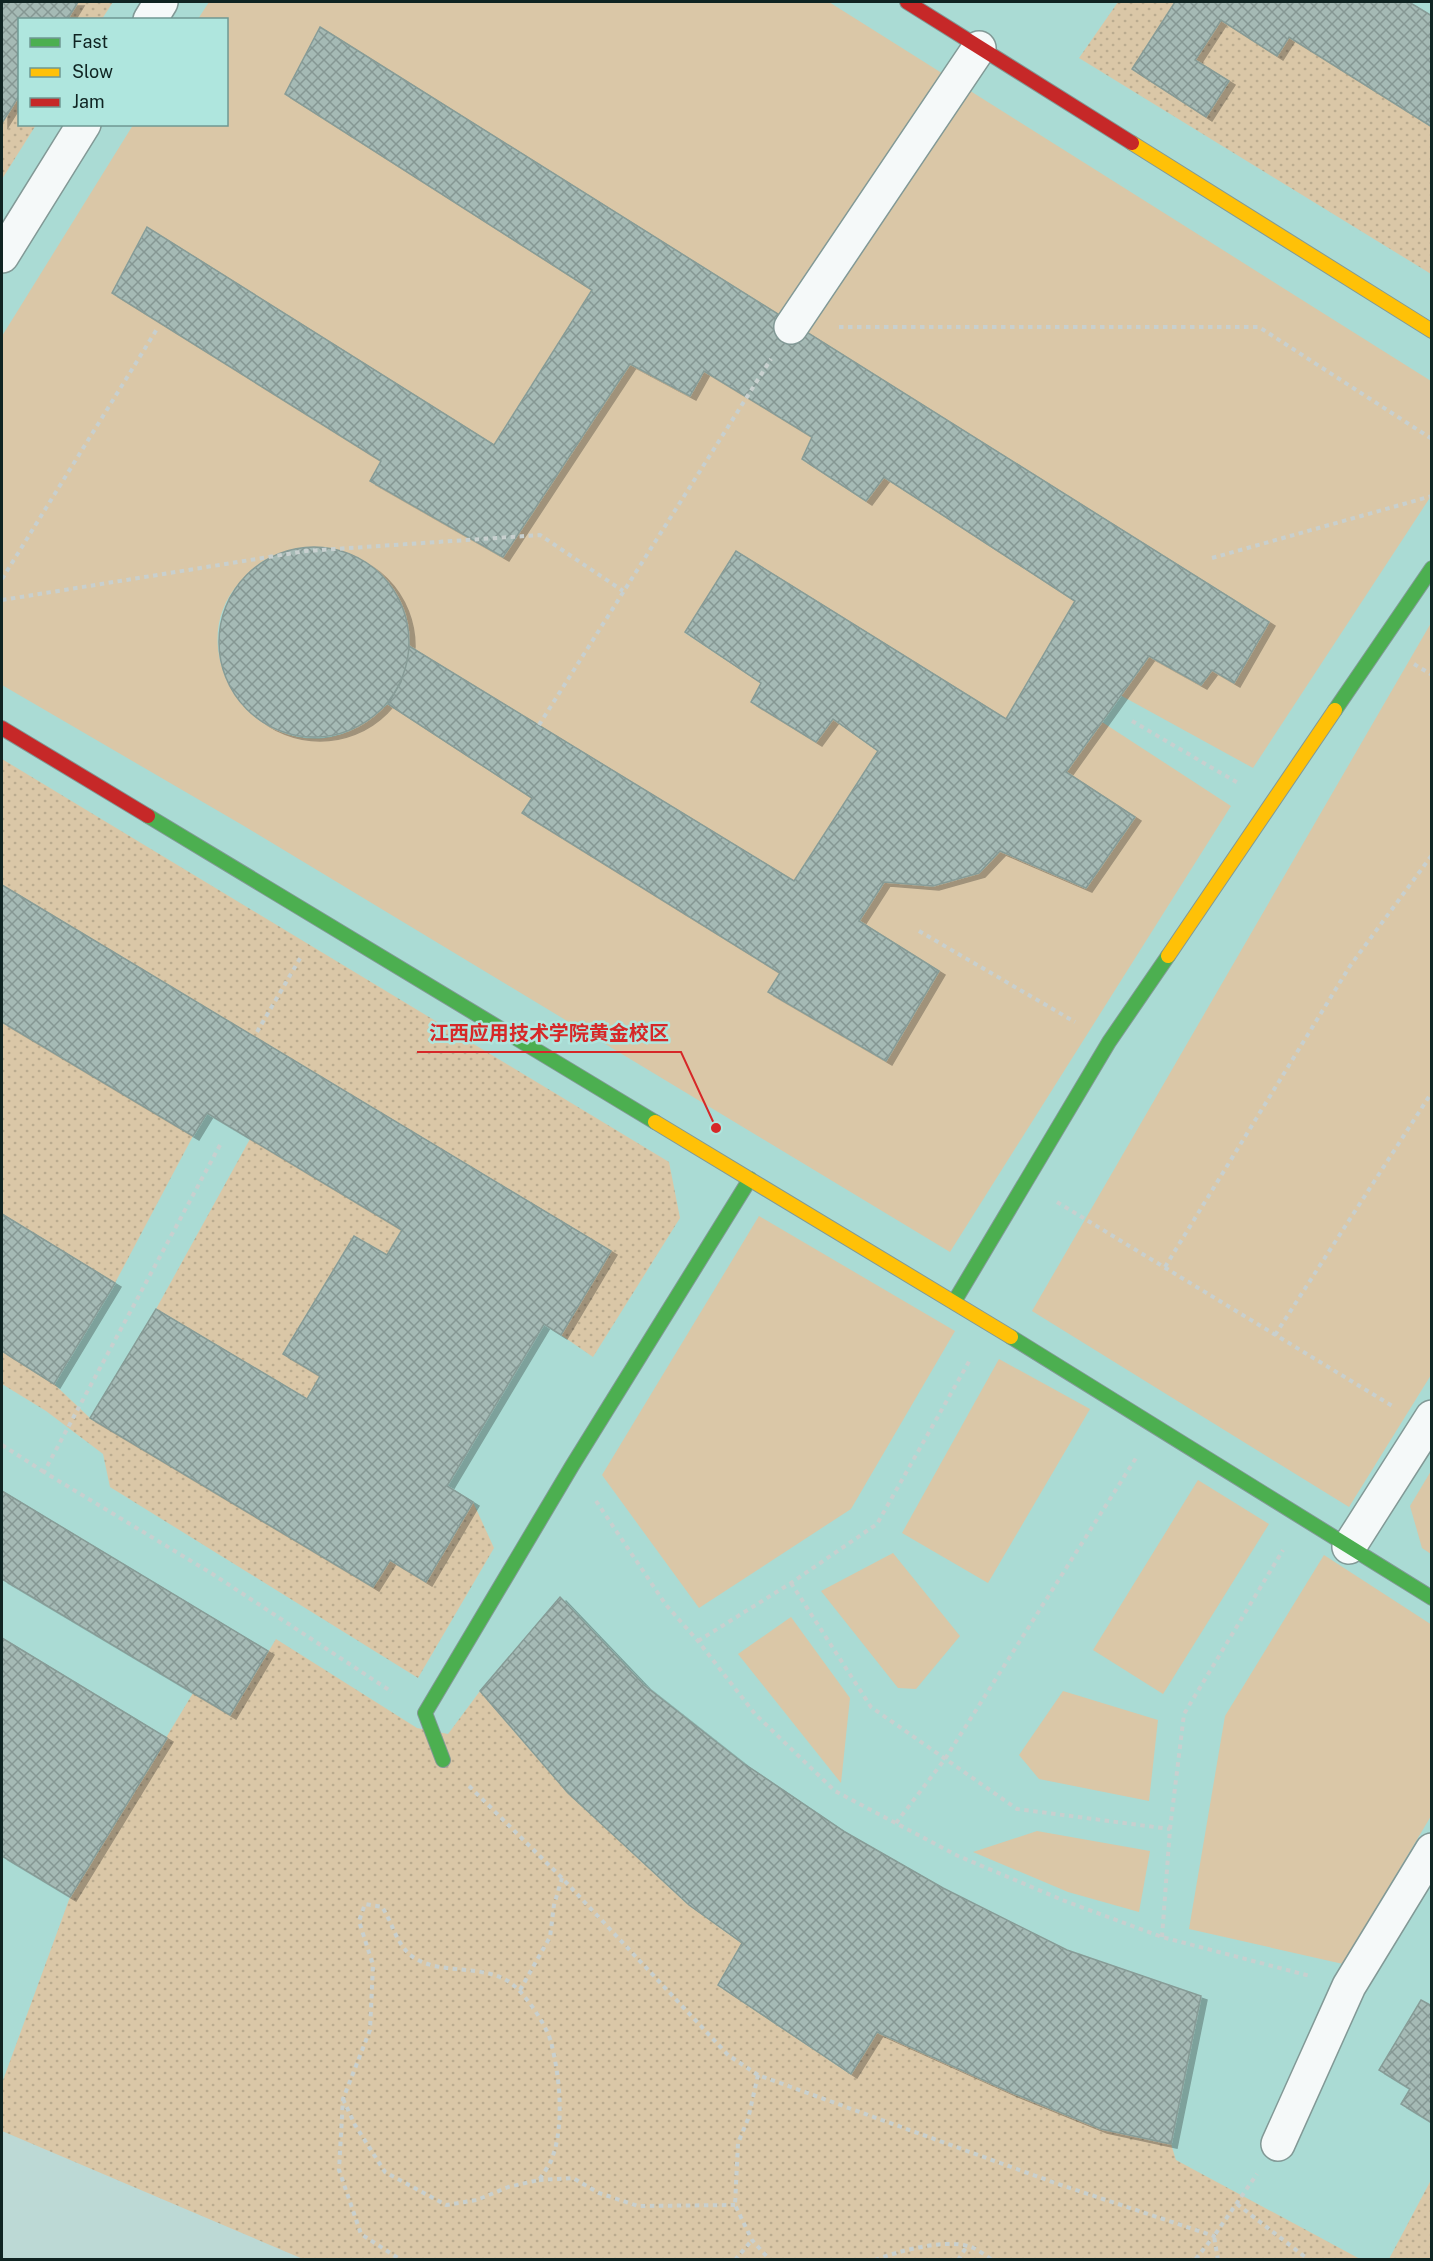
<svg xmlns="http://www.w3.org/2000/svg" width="1433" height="2261" font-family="'Public Sans','Noto Sans SC',sans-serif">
<defs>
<pattern id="grass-dots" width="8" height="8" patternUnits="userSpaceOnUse" patternTransform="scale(1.5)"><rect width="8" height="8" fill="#dac7a7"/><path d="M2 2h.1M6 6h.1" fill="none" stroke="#baab8f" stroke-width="1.8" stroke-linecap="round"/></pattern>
<pattern id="building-cross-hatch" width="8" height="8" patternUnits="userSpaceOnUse" patternTransform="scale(1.5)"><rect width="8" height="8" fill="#a5bab5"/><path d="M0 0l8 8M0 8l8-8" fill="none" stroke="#859793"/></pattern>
<filter id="shadow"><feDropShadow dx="6" dy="4" stdDeviation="0" flood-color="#0004"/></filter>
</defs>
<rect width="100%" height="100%" fill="#bcd9d5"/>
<path fill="#aadbd4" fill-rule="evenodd" d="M2,2H1431V2259H314L2,2131ZM20,20H226V124H20Z"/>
<g fill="url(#grass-dots)">
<polygon points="78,2 113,2 102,19 67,20"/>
<polygon points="1118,2 1175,2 1132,69 1206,116 1229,82 1195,60 1221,20 1277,56 1289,37 1431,127 1431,274 1079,58"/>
<polygon points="19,94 20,124 36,125 2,179 2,123"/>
<polygon points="2,759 669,1162 680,1218 593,1357 561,1335 611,1251 2,885"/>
<polygon points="2,1022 193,1136 115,1283 2,1214"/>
<polygon points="250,1139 402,1230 387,1255 354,1236 284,1353 320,1376 307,1399 156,1309"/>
<polygon points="2,1351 54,1384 90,1418 373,1587 390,1560 426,1581 473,1502 494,1548 418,1678 110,1487 103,1454 46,1411 2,1384"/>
<polygon points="276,1639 417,1728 448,1734 480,1691 568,1793 689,1905 742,1943 718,1985 850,2074 877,2032 1010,2092 1101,2129 1171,2144 1176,2160 1360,2259 303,2259 2,2131 2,2083 70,1897 193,1693 230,1715"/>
<polygon points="1431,2180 1431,2259 1389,2259"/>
</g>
<g fill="#dac7a7">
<path d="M209,2H829L1431,381V496L1253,768L1120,695L1149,656L1201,684L1212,670L1234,683L1268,621L320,27L285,94L592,290L494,445L146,228L112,293L381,461L370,481L502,557L630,364L689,396L704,371L812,437L802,459L866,501L884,477L1075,601L1006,719L736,551L685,633L761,683L752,702L816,742L833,719L878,751L794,881L409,646C406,607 387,574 351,555C329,544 304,546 281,553C264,558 252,569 240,582C183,644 243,747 325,738C350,735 370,720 388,704L532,798L523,812L780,973L768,992L886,1061L939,971L859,921L884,882L979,873L1000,851L1086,888L1135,818L1066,772L1102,722L1231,806L950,1252L244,826L2,685V336L133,125L226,124V20L198,19Z"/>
<polygon points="1431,623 1431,1375 1349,1507 1032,1311"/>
<polygon points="759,1216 955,1331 851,1509 699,1608 602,1475"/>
<polygon points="999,1359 1090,1409 988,1583 902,1533"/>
<polygon points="1431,1471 1431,1554 1422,1548 1410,1506"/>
<polygon points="1198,1480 1269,1524 1163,1694 1093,1650"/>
<polygon points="893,1553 960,1636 916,1689 898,1688 821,1591"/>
<polygon points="1324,1555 1432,1625 1431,1816 1343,1964 1189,1929 1225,1716"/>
<polygon points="791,1617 850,1698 841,1783 738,1654"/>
<polygon points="1063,1691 1158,1720 1149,1801 1039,1779 1019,1755"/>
<polygon points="1037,1831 1150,1851 1139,1912 1068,1892 973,1852"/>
</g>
<g fill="url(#building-cross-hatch)" stroke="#879c97" stroke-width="1.5" filter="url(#shadow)">
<polygon points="4,2 78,2 67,20 20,20 20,94 2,123 2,5"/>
<polygon points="1175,2 1409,2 1432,16 1432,127 1289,37 1277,56 1221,20 1195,60 1229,81 1206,117 1132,69"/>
<polygon points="320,27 1269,622 1234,683 1212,670 1201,685 1149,656 1066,772 1135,817 1086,888 1000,851 979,873 933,886 884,882 859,921 939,971 886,1061 768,992 780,973 522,813 532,798 388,704 401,682 409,646 794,881 878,751 833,719 816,742 751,702 761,683 685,632 736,551 1006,719 1075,601 884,477 866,501 802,459 812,437 704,371 690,396 630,364 503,557 370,481 381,461 112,293 147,227 494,445 592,290 285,94"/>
<circle cx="314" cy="642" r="95"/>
<polygon points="2,885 611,1251 561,1335 544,1324 447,1486 473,1502 426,1582 390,1560 373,1587 90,1418 156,1309 307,1399 320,1376 283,1354 354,1236 387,1255 402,1230 207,1113 193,1136 2,1022"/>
<polygon points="2,1214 115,1283 54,1384 2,1351"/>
<polygon points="2,1491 268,1651 230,1715 2,1579"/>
<polygon points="560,1597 644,1685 743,1763 845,1832 943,1888 1067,1950 1201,1996 1171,2144 1101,2129 1010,2092 877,2032 851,2074 718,1985 742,1943 689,1905 568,1793 480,1691"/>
<polygon points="2,1638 167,1738 70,1897 2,1856"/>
<polygon points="1421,2000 1432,2006 1432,2123 1401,2104 1410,2089 1379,2070"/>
</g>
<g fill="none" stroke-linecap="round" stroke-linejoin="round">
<g stroke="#829996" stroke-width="36">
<g id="street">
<polyline points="150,20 161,2"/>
<polyline points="2,256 84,124"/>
<polyline points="791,327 979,48"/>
<polyline points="1349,1547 1432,1417"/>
<polyline points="1278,2144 1349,1986 1432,1850"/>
</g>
</g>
<g stroke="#829996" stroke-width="16">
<g id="fast">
<polyline points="1335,710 1432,568"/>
<polyline points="148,816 655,1122"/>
<polyline points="954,1302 1109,1042 1168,956"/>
<polyline points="1011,1337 1432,1598"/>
<polyline points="443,1760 425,1713 572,1466 750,1179"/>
</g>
</g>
<g stroke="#829996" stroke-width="16">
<g id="slow">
<polyline points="1132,143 1432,331"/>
<polyline points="1168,956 1335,710"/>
<polyline points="655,1122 1011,1337"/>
</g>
</g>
<g stroke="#829996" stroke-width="16">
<g id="jam">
<polyline points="907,2 1132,143"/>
<polyline points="2,728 148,816"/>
</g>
</g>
<g stroke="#c8d0cf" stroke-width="4" stroke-dasharray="4.5 4.5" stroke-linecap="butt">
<polyline points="839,327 1259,327 1432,439"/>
<polyline points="1212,558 1432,496"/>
<polyline points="2,579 157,329"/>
<polyline points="2,600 306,551 540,535 623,591"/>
<polyline points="1414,664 1432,675"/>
<polyline points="1132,721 1238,783"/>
<polyline points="539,725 771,359"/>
<polyline points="919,931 1075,1022"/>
<polyline points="257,1032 302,955"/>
<polyline points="220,1145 44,1472 211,1573 392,1692"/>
<polyline points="1057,1202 1394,1407"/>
<polyline points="1165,1267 1350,966 1432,855"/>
<polyline points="1275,1335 1432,1092"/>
<polyline points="2,1445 44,1472"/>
<polyline points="596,1501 666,1605 698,1641 755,1714 835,1791 958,1856 1065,1901 1162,1937 1310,1976"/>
<polyline points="791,1583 871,1707 1017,1809 1170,1829"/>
<polyline points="698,1641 791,1583 877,1524 971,1358"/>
<polyline points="469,1786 562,1878 728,2055 758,2075 1058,2184 1214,2236 1195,2260"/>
<polyline points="896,1823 945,1759 1136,1458"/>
<polyline points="1162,1937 1170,1829 1184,1714 1283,1550"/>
<polyline points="520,1990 550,1937 554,1905 562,1878"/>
<polyline points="758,2075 748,2119 738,2143 735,2205 752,2240 770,2260"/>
<path d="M343,2099L355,2125L385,2172L446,2205L477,2200L508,2187L539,2180C543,2174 548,2167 551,2161C565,2127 560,2077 551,2042C546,2024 522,1988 506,1980C476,1964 440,1975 413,1957C396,1945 393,1923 382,1907L365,1904L359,1921L373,1965L370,2030L343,2099L339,2170L361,2234L401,2260"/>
<polyline points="539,2180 573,2178 599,2193 638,2206 735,2205"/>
<polyline points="1237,2204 1309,2260"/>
<polyline points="735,2260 752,2240"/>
<path d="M875,2260C899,2251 943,2239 968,2246C976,2248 985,2255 992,2260"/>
<polyline points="958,2260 967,2246"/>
<polyline points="1218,2260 1214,2236 1257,2174"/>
</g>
<use href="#street" stroke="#f5f9f9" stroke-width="33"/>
<use href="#fast" stroke="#4caf50" stroke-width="14"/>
<use href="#slow" stroke="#ffc107" stroke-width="14"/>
<use href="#jam" stroke="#c62828" stroke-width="14"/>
</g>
<path fill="none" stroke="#d62828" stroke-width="2" d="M716 1128L681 1052H417"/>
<circle fill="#d62828" stroke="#afe6de" stroke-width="2" cx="716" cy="1128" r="6"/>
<g font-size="20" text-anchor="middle" font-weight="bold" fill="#d62828" stroke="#afe6de" stroke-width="5" stroke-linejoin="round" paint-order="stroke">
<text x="549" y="1040">江西应用技术学院黄金校区</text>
</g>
<rect width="1433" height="2261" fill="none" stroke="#0f2422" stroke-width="6"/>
<rect x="18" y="18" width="210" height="108" fill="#afe6de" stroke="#6f9893" stroke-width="1.5"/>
<rect x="30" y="38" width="30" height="9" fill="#4caf50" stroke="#6f9893" stroke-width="1.5"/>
<text x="72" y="48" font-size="18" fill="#0f2422">Fast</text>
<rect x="30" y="68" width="30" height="9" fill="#ffc107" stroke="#6f9893" stroke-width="1.5"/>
<text x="72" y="78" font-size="18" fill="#0f2422">Slow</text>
<rect x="30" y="98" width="30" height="9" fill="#c62828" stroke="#6f9893" stroke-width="1.5"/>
<text x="72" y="108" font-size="18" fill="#0f2422">Jam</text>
</svg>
